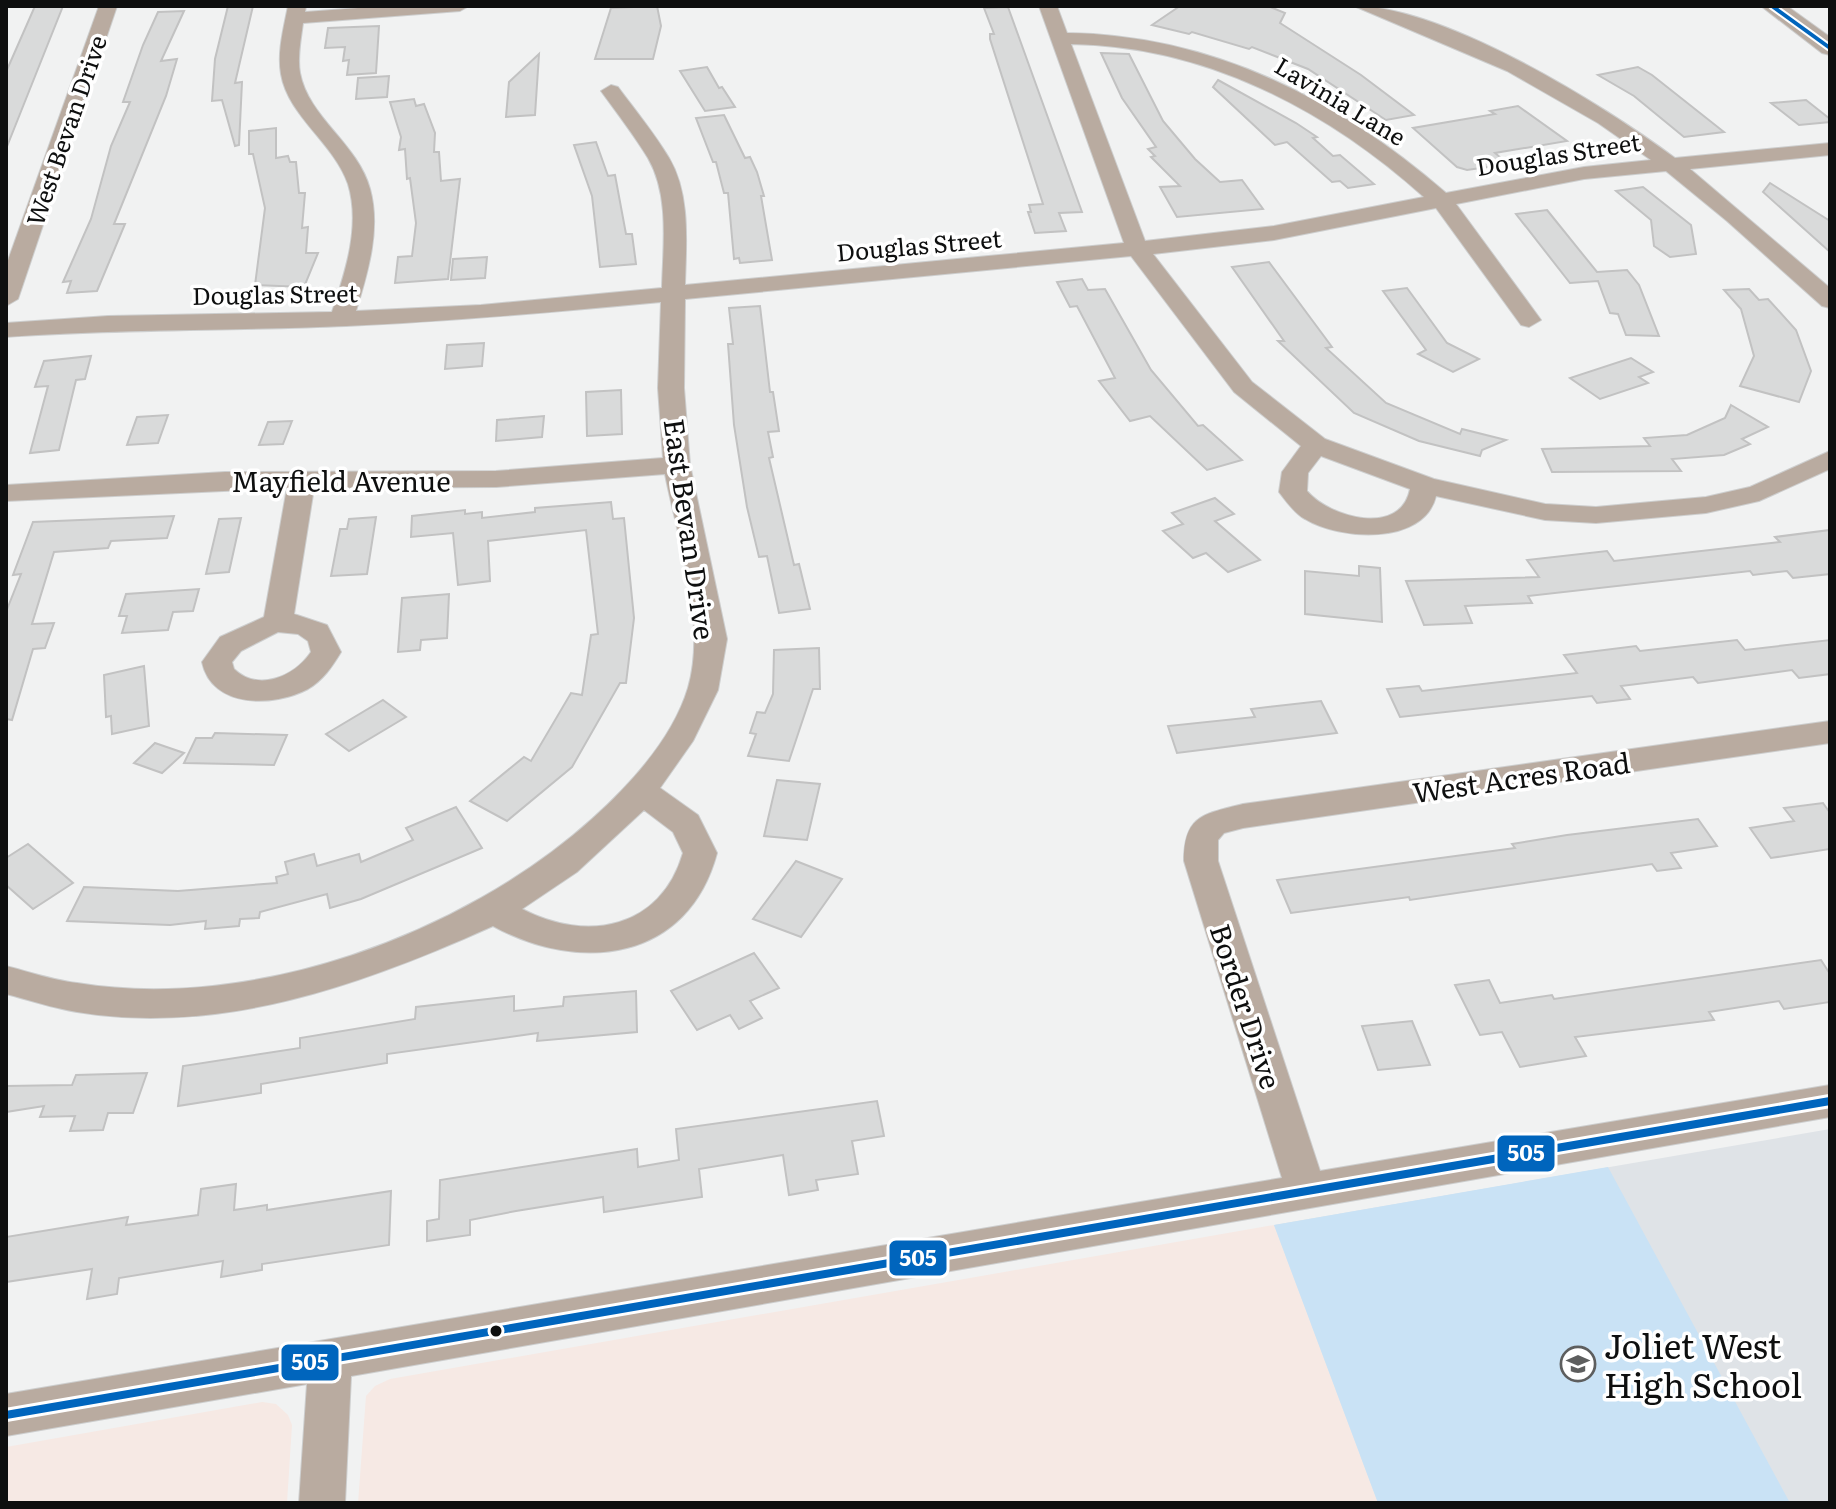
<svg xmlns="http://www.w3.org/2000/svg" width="1836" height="1509" font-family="Literata,serif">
<rect width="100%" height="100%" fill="#f1f2f2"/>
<g fill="#f6e9e4">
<polygon points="1274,1225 1378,1503 358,1503 366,1396 375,1386 390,1379"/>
<polygon points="262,1402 276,1404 288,1415 292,1425 287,1503 6,1503 6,1447"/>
</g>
<polygon fill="#dfe3e7" points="1830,1129 1830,1503 1378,1503 1274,1225"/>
<polygon fill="#c9e2f5" points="1608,1167 1790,1503 1378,1503 1274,1225"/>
<g fill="#d9dada" stroke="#c2c2c2" stroke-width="2">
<polygon points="35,6 63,6 6,149 6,72"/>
<polygon points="228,6 253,6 235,83 242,82 239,145 235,146 222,100 212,101 215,59"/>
<polygon points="657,6 661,26 653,59 595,59 611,8"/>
<polygon points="1180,6 1268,6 1285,13 1280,23 1361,75 1414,115 1386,120 1308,69 1252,47 1249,49 1192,32 1189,34 1152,25"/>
<polygon points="1008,7 1082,212 1059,213 1066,231 1035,233 1028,212 1031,212 1029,205 1043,204 990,39 990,34 994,34 984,8"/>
<polygon points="184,11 161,61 177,59 166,96 114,224 125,224 97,291 67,293 71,281 63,282 91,219 111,146 130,102 123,102 143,45 158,12"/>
<polygon points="379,26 376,73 347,75 349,60 343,61 345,47 325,48 328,28"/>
<polygon points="1101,53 1129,54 1163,121 1195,159 1220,182 1242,180 1263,209 1177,217 1160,187 1180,186 1151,157 1155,156 1148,149 1156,147 1122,98"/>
<polygon points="539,54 535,115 506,117 509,82"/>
<polygon points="707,67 719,88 722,87 735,107 705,111 680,71"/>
<polygon points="1638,67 1652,75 1724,132 1684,137 1634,96 1598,75"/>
<polygon points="389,76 387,97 356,99 358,78"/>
<polygon points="1218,80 1296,123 1317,137 1313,138 1333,156 1340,155 1374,184 1348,188 1340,181 1332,182 1287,142 1275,145 1213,87"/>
<polygon points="414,99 416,106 424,104 435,133 434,152 439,152 441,181 460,179 448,279 395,283 398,257 412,256 416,223 410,178 407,179 405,149 399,150 401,137 390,102"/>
<polygon points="1806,100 1830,119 1830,122 1799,125 1771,103"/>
<polygon points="1518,106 1567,141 1495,153 1508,164 1467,170 1457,167 1413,128 1495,114 1490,111"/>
<polygon points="724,115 745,158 750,157 757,172 764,196 761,196 772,260 740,263 739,258 734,259 728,193 724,193 716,162 713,162 696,118"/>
<polygon points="276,128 276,158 288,156 290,162 296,162 299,193 305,193 302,228 308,227 306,253 318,253 304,287 255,285 265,208 253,154 249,154 249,131"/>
<polygon points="596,142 608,176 615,175 626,234 632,234 636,264 600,267 592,196 574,145"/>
<polygon points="1770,183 1830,221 1830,252 1763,192"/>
<polygon points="1643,187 1691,225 1696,254 1670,257 1654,246 1651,220 1616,191"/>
<polygon points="1547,210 1597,272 1627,270 1639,285 1659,336 1626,335 1618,314 1610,313 1598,281 1570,283 1516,214"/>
<polygon points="487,257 485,278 451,280 453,259"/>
<polygon points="1269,262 1332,347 1326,348 1386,403 1460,434 1462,429 1506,440 1482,450 1480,456 1419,441 1354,413 1278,341 1284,341 1232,267"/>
<polygon points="1082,279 1088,290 1105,289 1151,370 1198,426 1203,425 1242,460 1207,470 1150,416 1130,421 1099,381 1115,378 1077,306 1070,307 1057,282"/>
<polygon points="1407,288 1447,343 1479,359 1453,372 1418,354 1426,350 1383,291"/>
<polygon points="1749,289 1759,300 1768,299 1796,330 1811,371 1799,402 1740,386 1754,356 1741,309 1724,290"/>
<polygon points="760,306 770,392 773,392 779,431 768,432 773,457 769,458 794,565 799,564 810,609 779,613 767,556 759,557 747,507 734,425 728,344 733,344 729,308"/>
<polygon points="484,343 482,366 445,369 447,345"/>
<polygon points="91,356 85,379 76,380 59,450 30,453 48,386 35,387 44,361"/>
<polygon points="1631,358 1653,372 1639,377 1648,383 1600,399 1570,378"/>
<polygon points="621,390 622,434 587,436 586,392"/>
<polygon points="1731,405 1768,427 1742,439 1750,444 1724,455 1672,459 1681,471 1552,472 1542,449 1650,446 1644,438 1687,435 1725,418"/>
<polygon points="168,415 158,443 127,445 137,417"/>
<polygon points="544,416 542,437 496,441 497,420"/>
<polygon points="292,421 283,444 259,445 268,422"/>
<polygon points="1215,498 1234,514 1215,521 1260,560 1228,572 1206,553 1193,558 1163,531 1183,524 1172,513"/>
<polygon points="611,502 613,519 624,518 634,618 626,683 620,683 572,767 507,821 470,801 524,757 531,761 571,693 582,695 591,635 598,634 586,530 488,541 490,581 458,585 453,533 411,537 412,516 465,510 465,514 482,512 482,518 535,512 535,508"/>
<polygon points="174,516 167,538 111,541 108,548 54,552 32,624 54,623 45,648 33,649 12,720 6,719 6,612 21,574 13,575 33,522"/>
<polygon points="376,517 367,574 331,576 340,529 347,529 349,519"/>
<polygon points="241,518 229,572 206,574 219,519"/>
<polygon points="1830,530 1830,574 1793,578 1787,571 1753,575 1750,571 1528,596 1532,603 1465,606 1472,623 1424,625 1406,581 1539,577 1527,560 1607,551 1614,561 1780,542 1775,537"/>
<polygon points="1359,566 1380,568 1382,622 1305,614 1305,571 1359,576"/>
<polygon points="199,589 193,611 173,612 168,630 122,633 127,616 119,616 126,594"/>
<polygon points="449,594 447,638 421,640 420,650 398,652 402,598"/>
<polygon points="1737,640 1745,650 1830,640 1830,674 1799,678 1792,670 1698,683 1693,677 1621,686 1630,699 1597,703 1592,696 1400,717 1387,689 1419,686 1422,691 1577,673 1564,655 1636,646 1640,651"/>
<polygon points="819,648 820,689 813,689 789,761 748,756 756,734 750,733 757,712 765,713 773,694 774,650"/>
<polygon points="144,666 149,726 112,734 111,716 106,717 104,675"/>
<polygon points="383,700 406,717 349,751 326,734"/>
<polygon points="1321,701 1337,733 1177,753 1168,726 1255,717 1251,709"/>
<polygon points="215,733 287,735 274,765 184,763 196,738 212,738"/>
<polygon points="155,743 184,753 162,773 134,763"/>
<polygon points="777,780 820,784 807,840 764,836"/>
<polygon points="1823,803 1830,813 1830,849 1771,858 1750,828 1794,821 1784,808"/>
<polygon points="456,807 482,848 361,899 330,908 327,894 260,912 259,918 240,919 239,926 205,929 206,921 170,925 67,921 84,887 178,891 277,883 276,877 288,874 285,862 314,854 317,866 359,854 361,862 413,840 406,828"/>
<polygon points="1698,819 1717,846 1671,853 1681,868 1657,871 1652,864 1410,900 1409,897 1291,913 1277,880 1515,848 1512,844 1567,835"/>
<polygon points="28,844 73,883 33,909 6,885 6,858"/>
<polygon points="796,861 842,879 801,937 753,919"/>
<polygon points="754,953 779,988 750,1001 762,1018 739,1029 730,1015 697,1030 671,991"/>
<polygon points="1821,960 1830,974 1830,1002 1784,1009 1779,1001 1709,1012 1714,1020 1575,1037 1586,1056 1520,1067 1502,1032 1480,1035 1455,985 1489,980 1500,1003 1552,995 1554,999"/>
<polygon points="636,991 637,1032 537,1041 538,1033 387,1054 387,1063 261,1084 261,1093 178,1106 183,1066 300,1048 300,1038 415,1019 416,1007 514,996 514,1011 563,1006 564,997"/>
<polygon points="1412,1021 1430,1065 1378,1070 1362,1026"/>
<polygon points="147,1073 133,1113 108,1113 103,1130 70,1131 75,1116 40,1117 44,1106 6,1112 6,1086 72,1085 76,1075"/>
<polygon points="877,1101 884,1136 852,1141 858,1174 816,1180 818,1190 789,1195 783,1155 699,1169 702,1197 604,1212 603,1197 516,1211 470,1220 470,1235 427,1241 427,1221 439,1219 440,1180 637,1149 638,1167 679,1160 676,1129"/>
<polygon points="236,1184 234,1210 267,1205 267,1210 391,1191 389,1245 262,1264 262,1270 221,1277 223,1261 119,1278 117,1294 87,1299 92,1269 6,1282 6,1237 128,1217 126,1225 198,1215 201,1189"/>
</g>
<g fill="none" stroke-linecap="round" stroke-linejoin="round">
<g stroke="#cdcece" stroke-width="2">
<g id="minor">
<polygon points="99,6 117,6 18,299 6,306 6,266"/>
<path d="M288,6H306L305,12L385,6H469L460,11L303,23C301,39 297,57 300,73C308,117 358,144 370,189C381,229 368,272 356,311L481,305L662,288C663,246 670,196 648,158C634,135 617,113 601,91L611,85L618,87C635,110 654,133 669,158C691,195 686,244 685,285L1124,243L1039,6H1057L1067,33C1211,35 1338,99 1446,193L1584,167L1651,160L1598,123L1507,71L1354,6C1444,6 1602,104 1675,158L1830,143V155L1690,169L1830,288V308L1822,306L1727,221L1666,171L1584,179L1456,204L1541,320L1529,327L1521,325L1436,208L1274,240L1153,254L1252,382L1325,439L1434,479L1545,504L1596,507L1706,497L1750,487L1830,451V469L1759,501L1706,513L1596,523L1545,520L1436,496C1424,546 1339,540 1305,519C1295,514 1286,501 1279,492L1282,472L1301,446L1234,392L1131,256L685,299L684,388L690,465L727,639L718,690L693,741L660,788L698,815L717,853C688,961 581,974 493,926C364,984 221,1036 77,1012C53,1008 29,1000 6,994V966C29,972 53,980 77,983C251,1012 463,935 592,819C630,785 673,738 688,688C707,623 678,540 665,474L496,487L314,488L294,614L327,625L341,652C332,667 323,680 308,689C274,707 212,709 202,662L220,637L264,617L287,488L6,501V485L225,472L496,471L663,458L658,388L661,302C556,312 452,321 346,326C233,331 119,329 6,337V323L108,316L332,312C345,273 361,226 348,184C334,143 288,116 281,74C277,52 284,27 288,6ZM1071,44C1205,46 1326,109 1424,197L1274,226L1145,241ZM1321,456L1410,489C1401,537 1330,518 1307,491L1308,473ZM278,632L298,634L308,641L311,652C294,677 258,692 234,669L232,662L241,651ZM644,810L673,832L683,853C661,929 587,943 522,909L577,872Z"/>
<path d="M1830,721V743L1243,828L1224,833L1218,840V861L1320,1171L1830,1085V1117L351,1376L345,1503H299L307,1384L6,1436V1394L1282,1178L1184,861C1184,815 1204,814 1243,804Z"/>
</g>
</g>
<g stroke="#cdcece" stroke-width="2">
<polygon id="major" points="1761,6 1787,6 1830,37 1830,55 1822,53"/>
</g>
<use href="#minor" fill="#b9aba0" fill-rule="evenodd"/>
<use href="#major" fill="#b8aca2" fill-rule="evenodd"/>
<g stroke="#fff" stroke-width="8">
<polyline id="bus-1-far1" points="1772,6 1830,48"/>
</g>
<g stroke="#fff" stroke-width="14">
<polyline id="bus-1" points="6,1415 1830,1101"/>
</g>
<use href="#bus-1-far1" stroke="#0065bd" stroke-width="4"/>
<use href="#bus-1" stroke="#0065bd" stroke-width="8"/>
</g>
<defs>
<g id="school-ring" transform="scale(1.8)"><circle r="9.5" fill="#fff" stroke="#5d5e5e" stroke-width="1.5"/><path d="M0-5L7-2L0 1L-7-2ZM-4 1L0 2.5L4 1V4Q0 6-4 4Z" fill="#5d5e5e"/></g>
</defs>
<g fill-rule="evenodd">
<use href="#school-ring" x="1578" y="1364"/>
</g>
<circle fill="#0e0f0f" stroke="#fff" stroke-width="3" cx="496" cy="1331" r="7"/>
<g text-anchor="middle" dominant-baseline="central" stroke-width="7" stroke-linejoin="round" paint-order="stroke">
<g font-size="24" fill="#0e0f0f" stroke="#fff">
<text transform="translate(1341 100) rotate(31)">Lavinia Lane</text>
<text transform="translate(65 130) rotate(-71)">West Bevan Drive</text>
<text transform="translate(1558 153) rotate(-9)">Douglas Street</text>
<text transform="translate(919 244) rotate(-5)">Douglas Street</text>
<text transform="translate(275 293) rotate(-1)">Douglas Street</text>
</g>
<g font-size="28" fill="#0e0f0f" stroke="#fff">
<text x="341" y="480">Mayfield Avenue</text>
<text transform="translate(691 529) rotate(82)">East Bevan Drive</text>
<text transform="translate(1521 776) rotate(-8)">West Acres Road</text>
<text transform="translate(1247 1006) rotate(72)">Border Drive</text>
</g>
<g font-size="34" fill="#0e0f0f" stroke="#fff" text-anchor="start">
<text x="1604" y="1344">Joliet West<tspan x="1604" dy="39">High School</tspan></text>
</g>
</g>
<g stroke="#fff" stroke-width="3">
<rect x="1496" y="1134" width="60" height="39" rx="8" fill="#0065bd"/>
<rect x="888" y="1239" width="60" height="38" rx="8" fill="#0065bd"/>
<rect x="280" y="1343" width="60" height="39" rx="8" fill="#0065bd"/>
</g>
<g font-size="22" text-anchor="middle" font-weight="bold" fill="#fff">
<text x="1526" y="1161">505</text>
<text x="918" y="1266">505</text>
<text x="310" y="1370">505</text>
</g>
<rect width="1836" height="1509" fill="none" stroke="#0e0f0f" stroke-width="16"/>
</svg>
